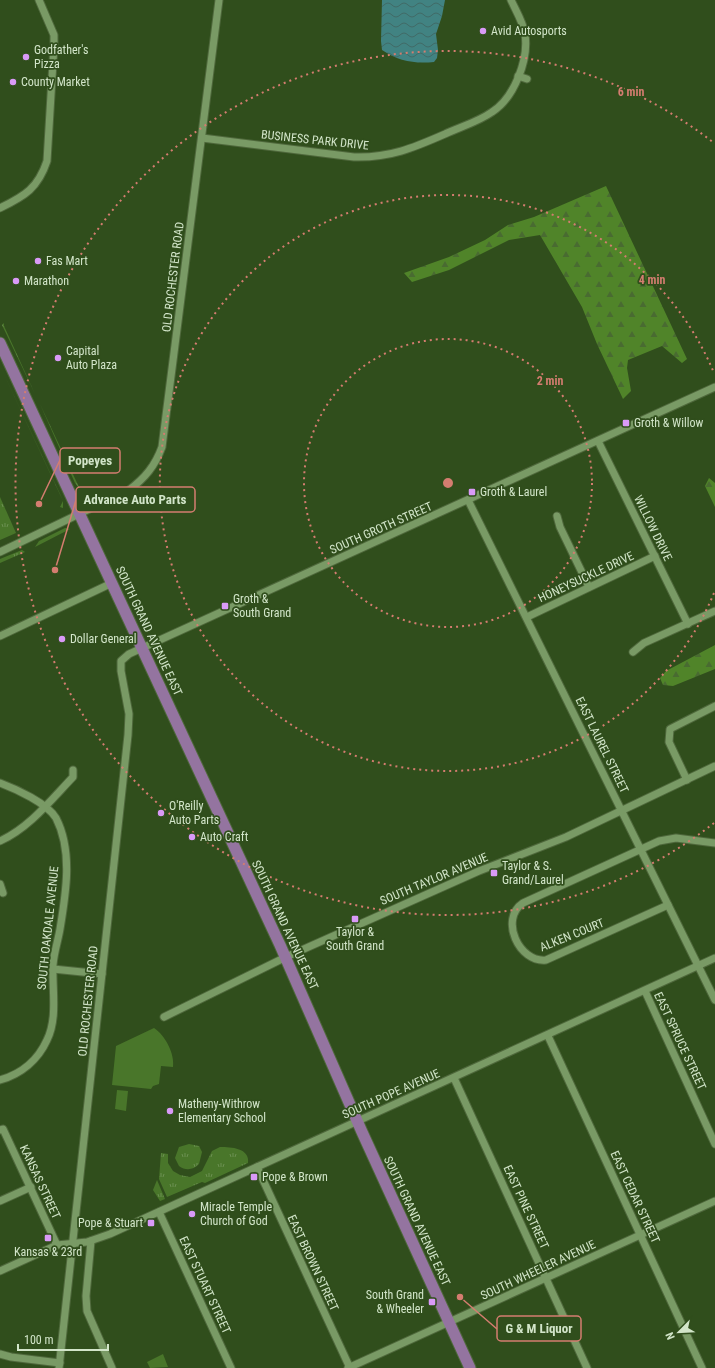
<svg xmlns="http://www.w3.org/2000/svg" width="715" height="1368" font-family="'Roboto Condensed',sans-serif">
<defs>
<pattern id="grass-tufts" width="24" height="20" patternUnits="userSpaceOnUse"><rect width="24" height="20" fill="#49762a"/><path d="M3 7l-1-3M5 7V3M7 7l1-3M15 17l-1-3M17 17v-4M19 17l1-3" fill="none" stroke="#6b9051"/></pattern>
<pattern id="forest-firs" width="22" height="20" patternUnits="userSpaceOnUse"><rect width="22" height="20" fill="#508429"/><path d="M5 1l3.5 6h-7zM16 11l3.5 6h-7z" fill="#496b31"/></pattern>
<pattern id="water-waves" width="16" height="10" patternUnits="userSpaceOnUse"><rect width="16" height="10" fill="#418382"/><path d="M0 5q4-4 8 0t8 0" fill="none" stroke="#406a66"/></pattern>
</defs>
<rect width="100%" height="100%" fill="#304e1c"/>
<g fill="url(#grass-tufts)">
<polygon points="4,323 4,326 35,394 2,325"/>
<polygon points="0,366 60,494 63,501 63,508 60,507 63,501"/>
<polygon points="40,404 78,485 84,494 90,496 89,498 83,493 75,483"/>
<polygon points="0,497 16,533 0,540"/>
<polygon points="65,528 70,529 35,547 39,541"/>
<polygon points="22,550 25,552 0,563 0,559"/>
<path d="M189,1144L199,1146L202,1152L199,1164C193,1170 186,1171 179,1166L175,1158L179,1147Z"/>
<path d="M220,1147C231,1147 250,1148 248,1163L205,1183L202,1182L167,1197L159,1179L161,1153L168,1154V1163L173,1171L180,1175L190,1177L202,1171L212,1151Z"/>
<polygon points="157,1180 165,1199 160,1201 153,1190"/>
</g>
<g fill="url(#forest-firs)">
<polygon points="606,186 687,359 682,363 662,346 628,360 627,368 631,391 623,399 597,344 582,307 540,235 509,240 449,270 412,282 404,273 449,257 485,240 508,225 534,217"/>
<polygon points="709,478 715,483 715,507 705,486"/>
<polygon points="715,645 715,669 673,686 663,685 660,678 666,671"/>
</g>
<g fill="#49762a">
<path d="M154,1028C165,1035 175,1054 173,1067L161,1066L159,1084L153,1086L151,1089L112,1085L116,1046Z"/>
<polygon points="117,1090 128,1091 126,1111 115,1109"/>
<polygon points="163,1354 168,1367 150,1368 147,1362"/>
</g>
<path fill="url(#water-waves)" d="M382,0H445L442,16L436,34L438,50L437,58L434,62C415,64 398,61 382,50L381,41Z"/>
<g fill="none" stroke-linecap="round" stroke-linejoin="round">
<g stroke="#4f683c" stroke-width="9">
<g id="minor">
<polyline points="518,76 527,79"/>
<path d="M202,138L354,157C390,158 413,148 445,134C460,127 478,122 492,112C514,98 529,60 525,34C523,22 516,11 511,0"/>
<path d="M0,208C25,196 38,188 47,161L54,45V35L39,0"/>
<polyline points="598,441 688,624"/>
<polyline points="468,500 715,1000"/>
<polyline points="557,516 560,527 589,587"/>
<path d="M0,552L129,490C145,478 155,466 162,447L219,0"/>
<polyline points="527,617 655,556"/>
<polyline points="0,636 112,583"/>
<polyline points="633,652 644,643 715,611"/>
<polyline points="687,780 669,742 670,729 715,706"/>
<path d="M0,783C16,789 47,803 56,818C73,851 66,893 60,929C58,941 54,952 53,965C52,989 58,1018 47,1040C38,1060 21,1074 0,1080"/>
<path d="M0,841C29,828 51,800 73,777V770"/>
<polyline points="0,884 3,893"/>
<path d="M668,905L546,960C519,963 499,919 523,903L659,841L676,838L715,843"/>
<polyline points="53,969 102,974"/>
<polyline points="645,991 715,1144"/>
<polyline points="164,1017 286,957 479,871 566,837 715,766"/>
<polyline points="548,1036 702,1368"/>
<polyline points="454,1078 587,1368"/>
<polyline points="0,1130 3,1129 57,1245"/>
<polyline points="257,1167 350,1368"/>
<polyline points="0,1201 31,1187"/>
<polyline points="159,1212 231,1368"/>
<polyline points="91,1241 86,1296 87,1311 112,1368"/>
<polyline points="0,1271 57,1245 87,1242 110,1234 715,958"/>
<polyline points="0,1354 11,1357 60,1363"/>
<polyline points="59,1368 128,735 129,714 121,671 121,661 129,654 715,387"/>
<polyline points="348,1368 715,1201"/>
</g>
</g>
<g stroke="#4f683c" stroke-width="13">
<polyline id="major" points="0,343 280,945 362,1132 470,1368"/>
</g>
<use href="#minor" stroke="#799a65" stroke-width="7"/>
<use href="#major" stroke="#9474a0" stroke-width="11"/>
</g>
<g fill="none" stroke="#d47d70" stroke-width="2" stroke-dasharray="2 4">
<circle cx="448" cy="483" r="144"/>
<path d="M714 593A288 288 0 1 1 714 373"/>
<path d="M714 823A432 432 0 1 1 714 143"/>
</g>
<g fill="#d99af7" stroke="#304e1c" stroke-width="1.5">
<circle cx="483" cy="31" r="4"/>
<circle cx="26" cy="57" r="4"/>
<circle cx="13" cy="82" r="4"/>
<circle cx="38" cy="261" r="4"/>
<circle cx="16" cy="281" r="4"/>
<circle cx="58" cy="358" r="4"/>
<rect x="622" y="419" width="8" height="8" rx="2"/>
<rect x="468" y="488" width="8" height="8" rx="2"/>
<rect x="221" y="602" width="8" height="8" rx="2"/>
<circle cx="62" cy="639" r="4"/>
<circle cx="161" cy="813" r="4"/>
<circle cx="192" cy="837" r="4"/>
<rect x="490" y="869" width="8" height="8" rx="2"/>
<rect x="351" y="915" width="8" height="8" rx="2"/>
<circle cx="170" cy="1111" r="4"/>
<rect x="250" y="1173" width="8" height="8" rx="2"/>
<circle cx="192" cy="1214" r="4"/>
<rect x="147" y="1219" width="8" height="8" rx="2"/>
<rect x="44" y="1234" width="8" height="8" rx="2"/>
<rect x="428" y="1298" width="8" height="8" rx="2"/>
</g>
<g text-anchor="middle" dominant-baseline="central" stroke-width="3.5" stroke-linejoin="round" paint-order="stroke">
<g font-size="12" fill="#d2e5c9" stroke="#304e1c" text-anchor="start">
<text x="491" y="31">Avid Autosports</text>
<text x="34" y="50">Godfather's<tspan x="34" dy="14">Pizza</tspan></text>
<text x="21" y="82">County Market</text>
<text x="46" y="261">Fas Mart</text>
<text x="24" y="281">Marathon</text>
<text x="66" y="351">Capital<tspan x="66" dy="14">Auto Plaza</tspan></text>
<text x="634" y="423">Groth &amp; Willow</text>
<text x="480" y="492">Groth &amp; Laurel</text>
<text x="233" y="599">Groth &amp;<tspan x="233" dy="14">South Grand</tspan></text>
<text x="70" y="639">Dollar General</text>
<text x="169" y="806">O'Reilly<tspan x="169" dy="14">Auto Parts</tspan></text>
<text x="200" y="837">Auto Craft</text>
<text x="502" y="866">Taylor &amp; S.<tspan x="502" dy="14">Grand/Laurel</tspan></text>
<text x="355" y="932" text-anchor="middle">Taylor &amp;<tspan x="355" dy="14">South Grand</tspan></text>
<text x="178" y="1104">Matheny-Withrow<tspan x="178" dy="14">Elementary School</tspan></text>
<text x="262" y="1177">Pope &amp; Brown</text>
<text x="200" y="1207">Miracle Temple<tspan x="200" dy="14">Church of God</tspan></text>
<text x="143" y="1223" text-anchor="end">Pope &amp; Stuart</text>
<text x="48" y="1252" text-anchor="middle">Kansas &amp; 23rd</text>
<text x="424" y="1295" text-anchor="end">South Grand<tspan x="424" dy="14">&amp; Wheeler</tspan></text>
</g>
<g font-size="12" fill="#d2e5c9" stroke="#304e1c">
<text transform="translate(315 140) rotate(6)">BUSINESS PARK DRIVE</text>
<text transform="translate(173 277) rotate(-83)">OLD ROCHESTER ROAD</text>
<text transform="translate(381 528) rotate(-24)">SOUTH GROTH STREET</text>
<text transform="translate(653 528) rotate(64)">WILLOW DRIVE</text>
<text transform="translate(586 577) rotate(-25)">HONEYSUCKLE DRIVE</text>
<text transform="translate(149 631) rotate(65)">SOUTH GRAND AVENUE EAST</text>
<text transform="translate(602 745) rotate(64)">EAST LAUREL STREET</text>
<text transform="translate(434 879) rotate(-23)">SOUTH TAYLOR AVENUE</text>
<text transform="translate(285 925) rotate(65)">SOUTH GRAND AVENUE EAST</text>
<text transform="translate(48 928) rotate(-84)">SOUTH OAKDALE AVENUE</text>
<text transform="translate(572 935) rotate(-22)">ALKEN COURT</text>
<text transform="translate(88 1001) rotate(-84)">OLD ROCHESTER ROAD</text>
<text transform="translate(680 1041) rotate(65)">EAST SPRUCE STREET</text>
<text transform="translate(391 1094) rotate(-24)">SOUTH POPE AVENUE</text>
<text transform="translate(40 1182) rotate(65)">KANSAS STREET</text>
<text transform="translate(635 1197) rotate(65)">EAST CEDAR STREET</text>
<text transform="translate(526 1207) rotate(65)">EAST PINE STREET</text>
<text transform="translate(417 1221) rotate(65)">SOUTH GRAND AVENUE EAST</text>
<text transform="translate(313 1263) rotate(65)">EAST BROWN STREET</text>
<text transform="translate(538 1270) rotate(-25)">SOUTH WHEELER AVENUE</text>
<text transform="translate(205 1285) rotate(65)">EAST STUART STREET</text>
</g>
</g>
<circle cx="448" cy="483" r="6" fill="#d47d70" stroke="#304e1c" stroke-width="2"/>
<g font-size="12" text-anchor="middle" font-weight="bold" fill="#d47d70" stroke="#304e1c" stroke-width="3.5" stroke-linejoin="round" paint-order="stroke">
<text x="631" y="96">6 min</text>
<text x="652" y="284">4 min</text>
<text x="550" y="385">2 min</text>
</g>
<path fill="none" stroke="#d47d70" stroke-width="1.5" d="M39 504L60 460M55 570L76 500M460 1297L497 1329"/>
<g fill="#d47d70" stroke="#304e1c" stroke-width="1.5">
<circle cx="39" cy="504" r="4"/>
<circle cx="55" cy="570" r="4"/>
<circle cx="460" cy="1297" r="4"/>
</g>
<g fill="#304e1c" stroke="#d47d70" stroke-width="1.5">
<rect x="60" y="448" width="60" height="25" rx="4"/>
<rect x="76" y="487" width="119" height="25" rx="4"/>
<rect x="497" y="1316" width="84" height="25" rx="4"/>
</g>
<g font-size="13" text-anchor="middle" font-weight="bold" fill="#d2e5c9">
<text x="90" y="465">Popeyes</text>
<text x="135" y="504">Advance Auto Parts</text>
<text x="539" y="1333">G &amp; M Liquor</text>
</g>
<g transform="translate(679 1332) rotate(246)" stroke="#304e1c" stroke-width="3" paint-order="stroke">
<path d="M0-3L7 15L0 10L-7 15Z" fill="#d2e5c9"/>
<text y="-6" font-size="11" font-weight="bold" text-anchor="middle" fill="#d2e5c9">N</text>
</g>
<path d="M18 1344v6h90v-6" fill="none" stroke="#d2e5c9" stroke-width="2"/>
<text x="24" y="1344" font-size="12" fill="#d2e5c9" stroke="#304e1c" stroke-width="3" paint-order="stroke">100 m</text>
</svg>
